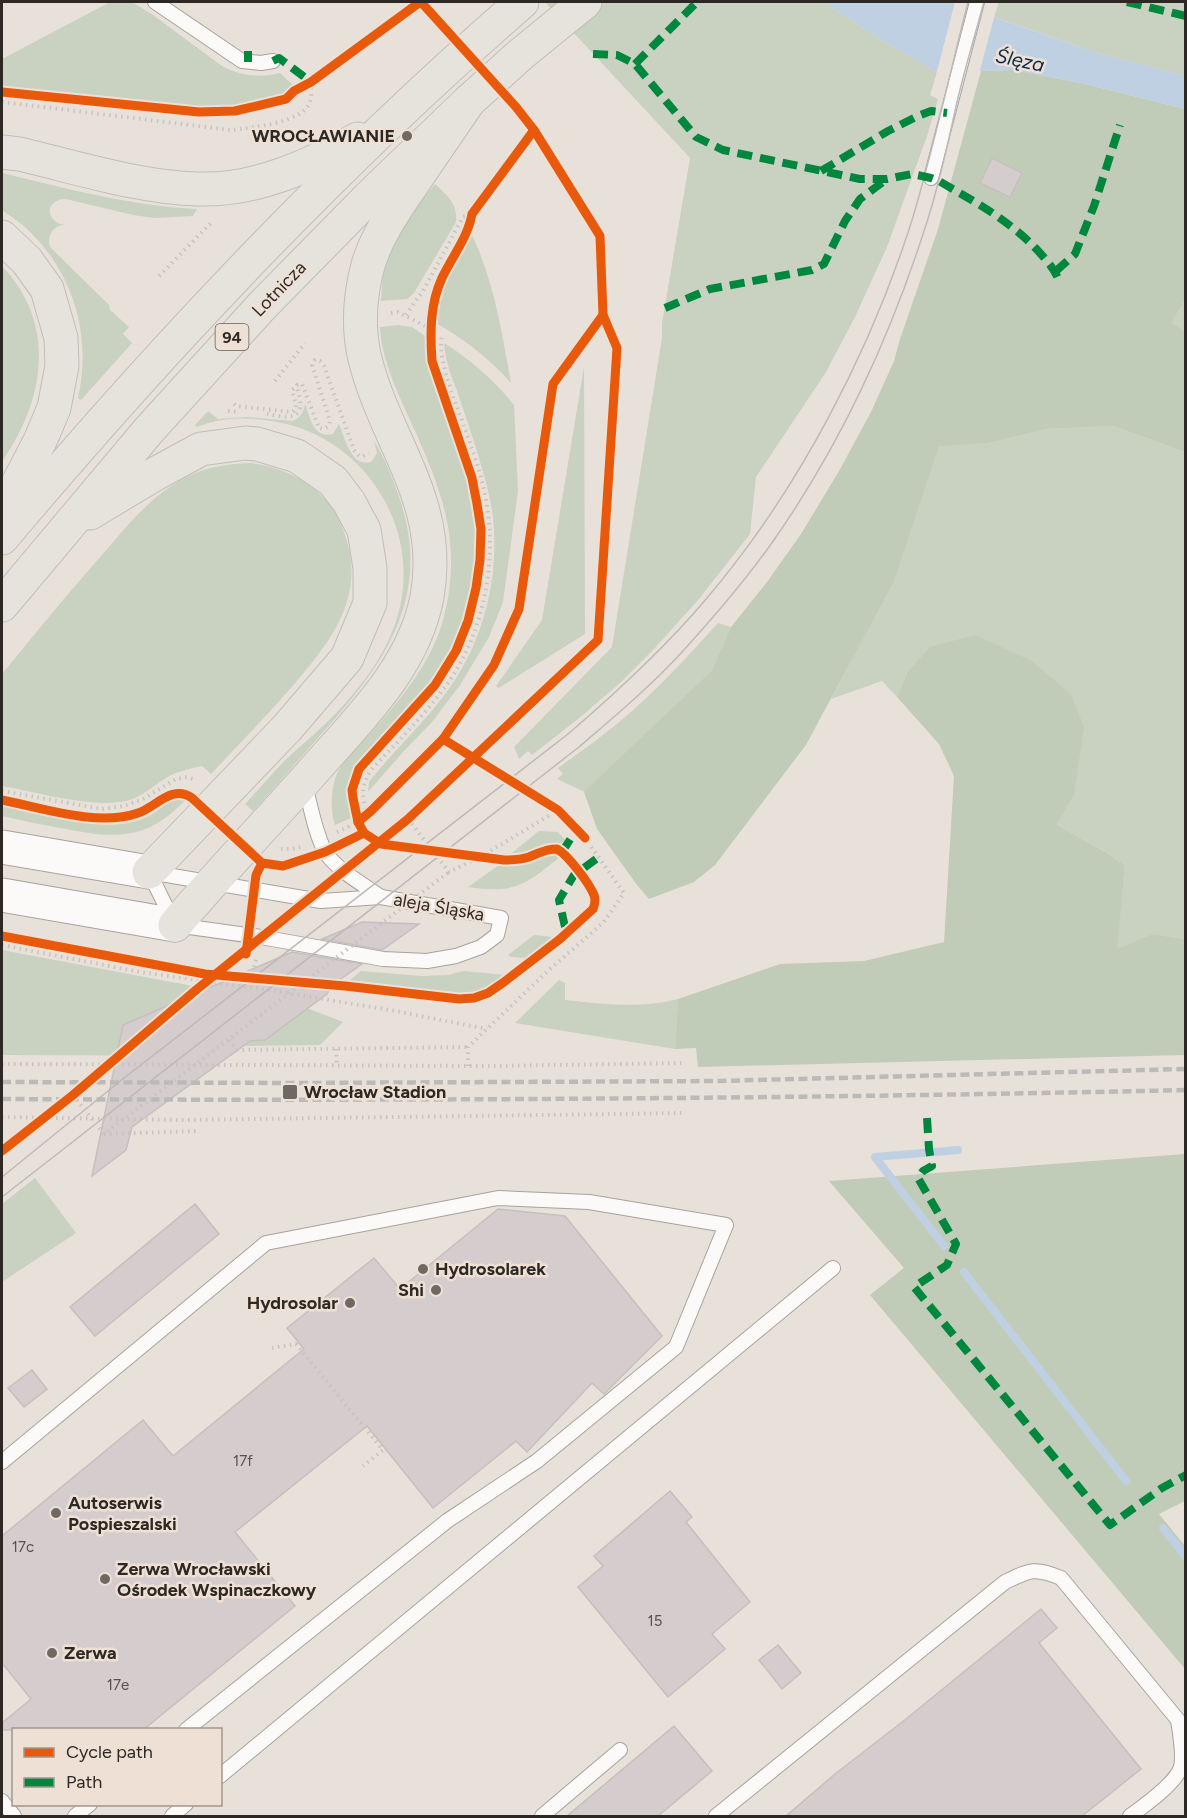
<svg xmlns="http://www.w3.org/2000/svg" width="1187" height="1818" font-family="Figtree,sans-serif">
<rect width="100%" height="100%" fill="#e8e1da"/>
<g fill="#c9d1c1">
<path d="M110,2H132L153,15L222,66C241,76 258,78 280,73L292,84L291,88L284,94L253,103L205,107L2,87V59Z"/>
<polygon points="545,2 824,2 881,40 937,72 930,95 938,99 927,136 887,247 855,317 826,372 756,477 750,534 699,599 654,649 621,682 583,715 532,755 528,751 519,759 514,747 612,647 662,338 662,323 690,158"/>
<polygon points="999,2 1185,2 1185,76 1098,53 994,17"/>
<path d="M2,173C66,188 130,206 197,209L193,216L154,218L133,215L66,199C44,199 45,222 65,225C53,225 47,235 50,247L109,305L110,310L129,327L123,334L132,343L81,400L78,398C92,336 74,273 27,229C20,222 10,216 2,210Z"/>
<path d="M435,184C447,195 458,204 456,222L414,293L407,299L381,301C382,289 382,275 386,264C395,234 415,207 435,184Z"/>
<path d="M472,235C494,281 502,333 511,383C489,358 465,340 436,323C438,290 456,263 472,235Z"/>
<path d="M2,266C57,324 45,400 2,461Z"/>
<polygon points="1185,299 1185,331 1172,323"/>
<path d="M398,325L412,327L425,336C426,345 426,354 428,363C437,404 457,443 468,484C485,546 473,617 438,671C417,705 381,736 355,767C344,784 347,799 351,818L335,825C330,810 331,791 336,776C343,759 358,747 370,734C399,701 429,666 442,624C464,545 443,493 411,422C397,391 382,361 380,327Z"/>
<path d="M444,343C471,360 494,380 514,405L518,491L503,602L489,637L460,685L432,722L403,752L368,792L369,782L373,777C399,745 430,717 453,683C485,635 499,575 493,518C491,500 486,482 481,465C474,440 465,415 457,391C451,376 445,359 444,343Z"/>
<polygon points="584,367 585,634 499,688 496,686 542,620"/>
<path d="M305,403C310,417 313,439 333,434L339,424C345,438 352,470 372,461L377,453L374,441C384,457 391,474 397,491C436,596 384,665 317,739C296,763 275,787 253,811L245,804C264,784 281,762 302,745C338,714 377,673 394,627C429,533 364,430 264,420C241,417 219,418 197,427L195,425L208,411L218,419L247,417L292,421C301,418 304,412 305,403Z"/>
<polygon points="1113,426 1185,452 1185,939 1152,934 1116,950 1125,865 1107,853 1057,825 1074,795 907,673 897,697 882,681 831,699 896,574 939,445 989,443 1047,429"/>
<path d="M251,463C287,468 323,486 339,520C372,591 334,638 289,690C264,719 237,746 211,774L202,766C188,769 174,772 163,780C153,786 146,793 135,798C103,812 37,792 2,786V674C35,634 67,594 102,555C125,528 149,498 181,480C203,467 226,464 251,463Z"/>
<path d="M718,623L731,627L711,671L585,792L557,779L563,774L558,768C580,752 603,736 624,718C658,689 688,656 718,623Z"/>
<path d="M178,799L185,800C148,840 116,839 66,829C44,825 23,821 2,816V805L100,824C120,826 140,823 157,811C164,806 169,801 178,799Z"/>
<path d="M539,831L558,832L565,840L559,845C538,842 529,855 508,856Z"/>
<path d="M545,854H553L560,857C525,885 515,894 468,887L499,865H521Z"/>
<polygon points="534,935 553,937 526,958 511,957 508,955"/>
<polygon points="2,950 304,1007 343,1022 320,1045 244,1046 231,1056 2,1055"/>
<polygon points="361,971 422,976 448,975 463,971 506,975 489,987 467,994 349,981"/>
<path d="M559,980L565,983V1000C603,1004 640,1009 678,999L675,1049L515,1023Z"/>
<polygon points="35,1178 76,1233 2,1282 2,1204"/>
</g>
<g fill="#c0ccb8">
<polygon points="1013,70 1081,83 1185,109 1185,299 1172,323 1185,331 1185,452 1113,426 1047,429 989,443 939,446 894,581 806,745 715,865 694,882 649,899 637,885 597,829 584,792 711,671 731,627 767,582 801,534 839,471 871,412 894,361 900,339 938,229 981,71"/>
<polygon points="975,635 1030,660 1071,694 1084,727 1074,795 1057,825 1107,853 1125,865 1117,949 1152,934 1185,939 1185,1055 698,1067 696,1048 675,1049 678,999 780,964 864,961 944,942 954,776 939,744 897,697 907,673 930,647"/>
<polygon points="1185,1154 1185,1501 1159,1514 1185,1546 1185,1669 870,1295 904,1268 829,1181"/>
</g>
<polygon fill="#bed0e2" points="824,2 953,3 1098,53 1185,76 1185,109 1081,83 1013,70 937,72 881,40"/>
<polygon fill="#e8e1da" points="955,2 995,14 979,74 936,75"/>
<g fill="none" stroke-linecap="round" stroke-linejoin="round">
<g stroke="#bed0e2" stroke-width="8">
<polyline points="944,1246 875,1157 958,1150"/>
<polyline points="964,1272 1126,1481"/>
<polyline points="1163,1528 1186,1557"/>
</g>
</g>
<g fill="#d5cccd" stroke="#c5c0be" stroke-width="1.5">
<polygon points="992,158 1022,173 1010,197 980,183"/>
<polygon points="362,922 419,924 382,950 322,939"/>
<polygon points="292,952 362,964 331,986 327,994 265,1040 250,1041 132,1127 126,1150 92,1176 123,1025"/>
<polygon points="195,1204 219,1234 95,1336 70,1307"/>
<polygon points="498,1209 565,1216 662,1336 604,1394 592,1383 527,1452 516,1441 433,1508 367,1426 235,1532 295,1606 143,1730 2,1730 2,1723 31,1699 2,1663 2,1536 143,1420 173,1456 304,1349 287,1328 374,1258 400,1289"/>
<polygon points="32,1370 47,1389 24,1407 8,1388"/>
<polygon points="670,1491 692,1517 686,1522 750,1602 712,1634 725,1649 668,1697 578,1587 603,1566 594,1556"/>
<polygon points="1041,1609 1057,1628 1039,1643 1141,1769 1082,1816 786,1816 835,1774 906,1719"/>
<polygon points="778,1645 801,1673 782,1689 759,1660"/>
<polygon points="674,1726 712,1771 658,1816 567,1816"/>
</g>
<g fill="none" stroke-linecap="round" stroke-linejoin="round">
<g stroke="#a8a29d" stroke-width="16">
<g id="service">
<polyline points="155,2 242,61 261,63 273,61"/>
<polyline points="931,178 977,2"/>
<path d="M305,785C310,804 316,837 326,853C337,870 364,885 381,897"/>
<polygon points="149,872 321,901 381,897 501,918 497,935 481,947 456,956 427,961 383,959 261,937 175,925"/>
<polyline points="2,1462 266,1243 498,1198 589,1202 726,1225 676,1347 537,1461 447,1521 186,1730"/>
<polyline points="220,1776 833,1268"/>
<polyline points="2,1801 14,1816"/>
<polyline points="75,1816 90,1804"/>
<polyline points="172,1816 186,1804"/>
<polyline points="542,1816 620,1750"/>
<path d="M716,1816L1005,1582C1030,1570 1035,1567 1061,1578L1178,1720C1180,1733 1184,1755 1181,1767C1176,1783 1144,1806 1130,1816"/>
</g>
</g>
<g stroke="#a8a29d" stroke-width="35">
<g id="tertiary">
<polyline points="2,847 149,872"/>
<polyline points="2,895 175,925"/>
</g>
</g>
<g stroke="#c1bdb9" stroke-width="35">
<g id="primary">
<path d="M2,152L19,154C75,167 141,188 198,189C255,191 310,166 358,139"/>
<polyline points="2,237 27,261 47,289 61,338 62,366 54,408 40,441 2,514"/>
<polyline points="90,513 155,474 201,449 245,443 257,444 297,456 333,481 349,502 364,530 370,568 370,603 347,658 287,728 149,872"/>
<path d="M2,538C162,348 334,165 522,2"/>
<polyline points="2,605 149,430 261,307 369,197 469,101 520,55 585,2"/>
<path d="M175,925C221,871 270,820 316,768C361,717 414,666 427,597C444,502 386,443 365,359C358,330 360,297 367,269C375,237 397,207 415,180C433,154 451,127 469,101"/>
</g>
</g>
<g stroke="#c6c3c1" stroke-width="4" stroke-dasharray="1.5 4.5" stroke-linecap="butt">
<polyline points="691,2 694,5"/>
<path d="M2,102L231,130C250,128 303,123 310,102C312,96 311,88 311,82"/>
<polyline points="159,276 212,222"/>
<polyline points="391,313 398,312 425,326"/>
<polyline points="406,315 424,289 463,217 472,214"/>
<polyline points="275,381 305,343"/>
<polyline points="234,404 236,406 292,412 295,410 296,405 292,390 297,386"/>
<polyline points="228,411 238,412"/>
<path d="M267,414C280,416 303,423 300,400C299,394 297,390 297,385L302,384L319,428L324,429L329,426L330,421L312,365L315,360L320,361L324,366L354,450L359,456H363L369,453"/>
<polyline points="2,791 102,809 124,806 143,799 176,779 187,777 196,780"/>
<path d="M366,815C363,796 360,787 371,770C399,740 429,711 452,677C484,628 496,563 487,506C484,483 476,461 469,440C460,413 436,361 442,335"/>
<polyline points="408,819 449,872 482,856 558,810"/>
<polyline points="337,832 358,822"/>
<polyline points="281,849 291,849 301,847"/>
<polyline points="2,945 140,972 264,989 395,1011 487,1029"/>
<polyline points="253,973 257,956"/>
<polyline points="229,1040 238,1050 468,1047"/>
<polyline points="336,1049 337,1066"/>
<polyline points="2,1064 490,1066 686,1063"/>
<polyline points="468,1066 468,1047 550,969 603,923 624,893 585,838"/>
<polyline points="2,1117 179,1120 686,1113"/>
<polyline points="104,1134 198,1131"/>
<polyline points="272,1348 296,1344 383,1450 363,1466"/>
</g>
<use href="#service" stroke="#fcfaf9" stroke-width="14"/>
<use href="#tertiary" stroke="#fcfaf9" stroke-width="33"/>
<use href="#primary" stroke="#e5e3dc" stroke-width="33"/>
<g stroke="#bcbab9" stroke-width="1.5">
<path d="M2,1177L124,1078L568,734C617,692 665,648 707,598C798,491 871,351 913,217C934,146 950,73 968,2"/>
<path d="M2,1197L579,747C615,716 651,686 683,651C713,618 743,583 769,547C838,450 890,338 926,225C939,185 948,144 957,102C965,68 975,35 984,2"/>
</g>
<g stroke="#bcbab9" stroke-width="4.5" stroke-dasharray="9 4.5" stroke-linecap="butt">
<polyline points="2,1082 298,1083 717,1081 1186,1069"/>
<path d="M2,1099C396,1101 791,1099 1186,1090"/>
</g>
<polyline stroke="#c6c3c1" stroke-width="4" stroke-dasharray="1.5 4.5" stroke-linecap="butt" points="73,1095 104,1134 449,872"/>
<g stroke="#00873e" stroke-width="8" stroke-dasharray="15 8" stroke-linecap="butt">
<polyline points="1127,2 1186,16"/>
<polyline points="248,51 248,62"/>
<path d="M593,54L617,55L635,64L696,137L723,150L860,179H887L912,174L931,178L939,181C975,202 1011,221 1040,253C1049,263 1056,271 1060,284"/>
<polyline points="273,61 279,58 311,82 314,80"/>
<polyline points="635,64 697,2"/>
<polyline points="821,171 888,131 918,116 931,111 947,113"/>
<polyline points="1056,271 1075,254 1094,206 1120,125"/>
<polyline points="665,308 710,289 812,270 824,264 845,221 860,199 887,179"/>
<polyline points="562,852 577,829"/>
<polyline points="565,927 559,900 574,875 599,857"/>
<polyline points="927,1118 929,1149 932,1166 923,1171 918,1178 956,1244 947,1265 914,1287 1110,1525 1162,1488 1186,1475"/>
</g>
<g stroke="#eee0d4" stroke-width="13">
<g id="cycleway">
<polyline points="2,92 199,112 235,111 286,99 294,91 311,82 420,2"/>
<path d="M2,800C42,808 98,827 138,813C156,807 172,784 192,798L262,863L283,866L325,852L364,833"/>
<polyline points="358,822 371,811 443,739"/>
<polyline points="585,838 558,810 443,739 494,665 519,609 553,384 603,315"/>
<path d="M2,936L205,974L345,986L459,999L474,998L488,993L504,982L560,939L593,909C595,904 596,900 594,895C589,883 568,855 557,849C544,849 540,853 529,857C520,860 512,860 504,860L381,844L364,833L358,822L353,798L352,790L359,769L435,685L456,651L468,621L476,588L480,560L481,529L477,504L472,478L432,361C430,332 430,304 442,278C452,257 468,237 472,214L534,130"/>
<polyline points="246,954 256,875 262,863"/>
<polyline points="2,1151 73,1095 196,990 408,819 598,640 617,348 603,315 600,236 534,130 516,107 421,2"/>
</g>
</g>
<use href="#cycleway" stroke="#e8590c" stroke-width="9"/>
</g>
<g fill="#6e6963" stroke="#eee0d4" stroke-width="2">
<circle cx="407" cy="136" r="6"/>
<rect x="282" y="1084" width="16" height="16" rx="3"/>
<circle cx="423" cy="1269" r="6"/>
<circle cx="436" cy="1290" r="6"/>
<circle cx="350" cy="1303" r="6"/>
<circle cx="56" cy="1513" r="6"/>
<circle cx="105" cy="1579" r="6"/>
<circle cx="52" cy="1653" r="6"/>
</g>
<g text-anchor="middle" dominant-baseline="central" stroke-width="5" stroke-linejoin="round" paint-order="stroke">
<g font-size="15" fill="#57514e">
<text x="243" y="1461">17f</text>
<text x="23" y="1547">17c</text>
<text x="655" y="1621">15</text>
<text x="118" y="1685">17e</text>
</g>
<rect fill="#eee0d4" stroke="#675f58" stroke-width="1.5" x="215.5" y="324" width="33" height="26" rx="4.5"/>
<g font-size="16" font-weight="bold" fill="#2d2823">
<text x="232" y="337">94</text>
</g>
<g font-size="18" font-weight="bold" fill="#2d2823" stroke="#eee0d4" text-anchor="start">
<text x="395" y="136" text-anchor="end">WROCŁAWIANIE</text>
<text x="304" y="1092">Wrocław Stadion</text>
<text x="435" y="1269">Hydrosolarek</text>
<text x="424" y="1290" text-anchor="end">Shi</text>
<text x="338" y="1303" text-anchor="end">Hydrosolar</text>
<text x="68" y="1503">Autoserwis<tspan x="68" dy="21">Pospieszalski</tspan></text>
<text x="117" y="1569">Zerwa Wrocławski<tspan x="117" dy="21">Ośrodek Wspinaczkowy</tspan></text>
<text x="64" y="1653">Zerwa</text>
</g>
<g font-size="18" fill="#2d2823" stroke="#eee0d4">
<text transform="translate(279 289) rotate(-46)">Lotnicza</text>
<text transform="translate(439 907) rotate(10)">aleja Śląska</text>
</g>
<g font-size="20" font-style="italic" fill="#092b48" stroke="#eee0d4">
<text transform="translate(1020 60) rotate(12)">Ślęza</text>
</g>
</g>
<rect width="1187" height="1818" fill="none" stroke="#2d2823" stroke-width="6"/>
<rect x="12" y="1728" width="210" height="78" fill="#eee0d4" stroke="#a1968d" stroke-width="1.5"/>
<rect x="24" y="1748" width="30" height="9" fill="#e8590c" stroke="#a1968d" stroke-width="1.5"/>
<text x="66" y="1758" font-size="18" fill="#2d2823">Cycle path</text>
<rect x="24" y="1778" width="30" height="9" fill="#00873e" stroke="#a1968d" stroke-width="1.5"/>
<text x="66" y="1788" font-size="18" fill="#2d2823">Path</text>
</svg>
